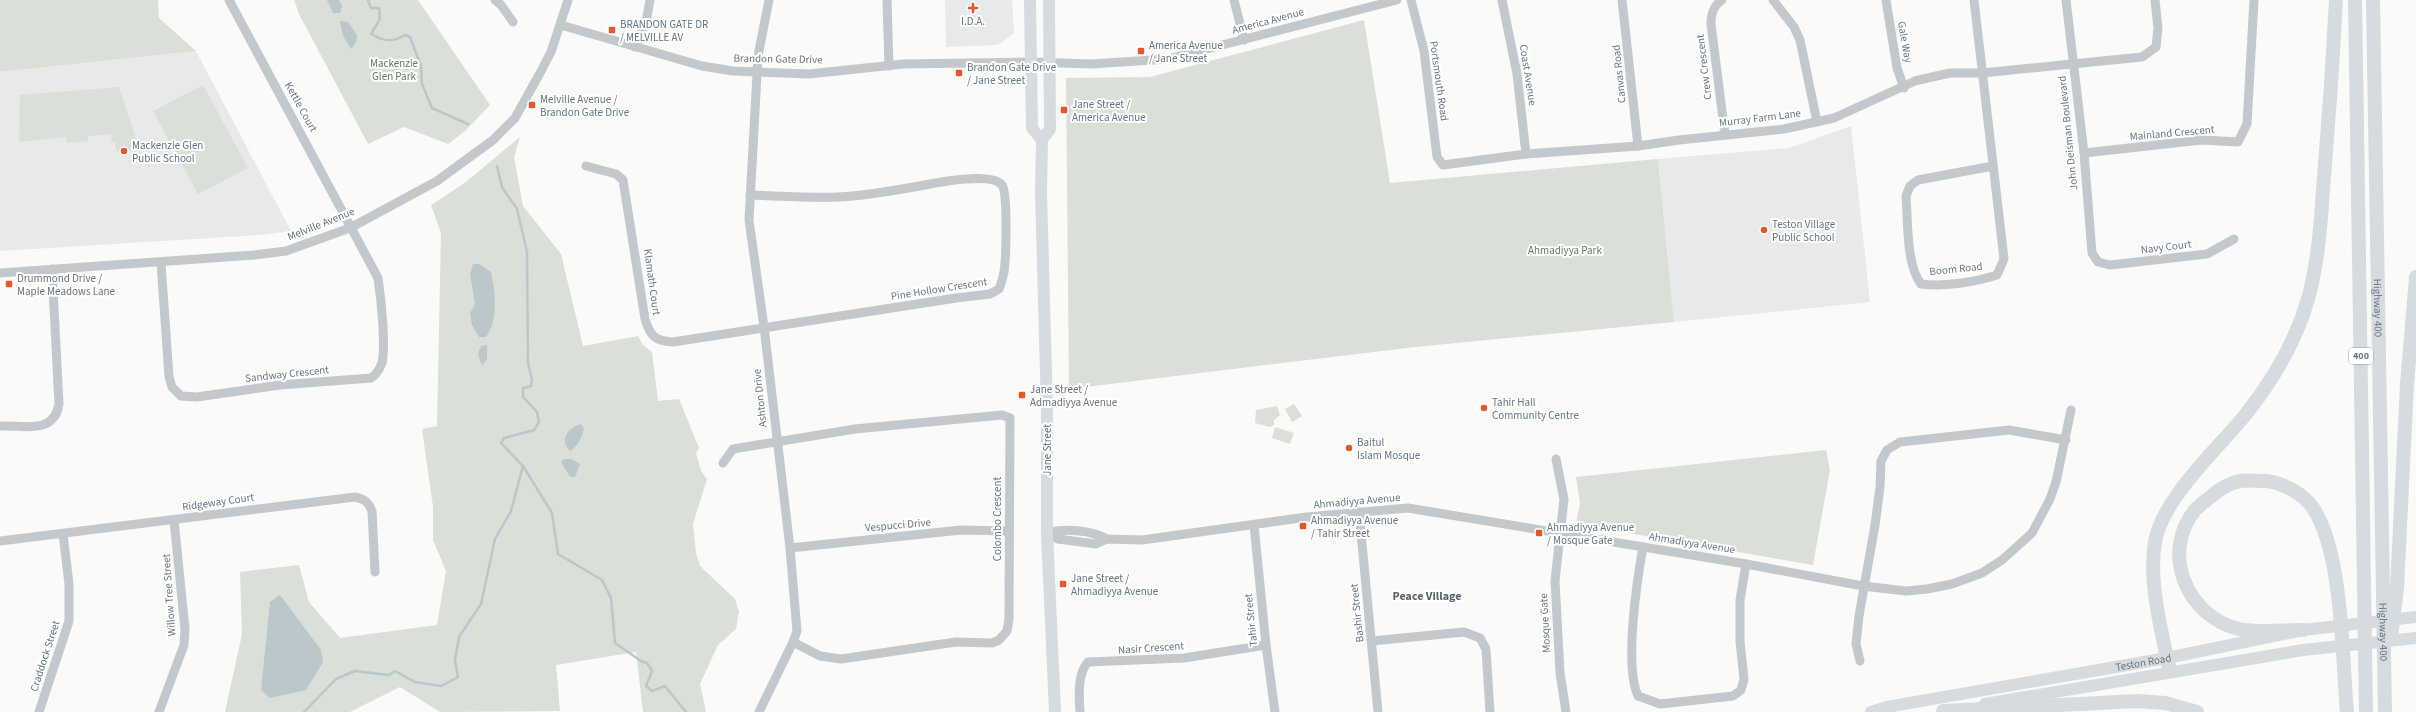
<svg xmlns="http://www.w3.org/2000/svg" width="2416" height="712" font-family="'Source Sans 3',sans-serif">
<rect width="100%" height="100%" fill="#fafaf8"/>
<g fill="#e8e9e9">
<polygon points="945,0 1012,0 1014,33 998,45 946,47"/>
<polygon points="196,51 291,231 260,235 0,251 0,72"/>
<polygon points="1851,126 1870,302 1674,322 1658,159 1789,148"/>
</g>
<g fill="#dadfd7">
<polygon points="0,0 158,0 159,18 196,51 0,72"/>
<polygon points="294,0 418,0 490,105 465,131 448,144 404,127 368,144 299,14"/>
<polygon points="1364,20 1390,183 1658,159 1674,322 1415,347 1069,389 1066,78 1150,77"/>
<polygon points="203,85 248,168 198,194 153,111"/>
<polygon points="119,87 138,146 130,151 117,152 115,142 112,142 111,134 88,136 88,141 67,143 66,137 19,142 20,95"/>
<polygon points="520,137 514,157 523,206 561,254 583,346 638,336 643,345 652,352 658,401 679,399 699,448 696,453 701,471 707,479 693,524 696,553 700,566 735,599 739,612 736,629 718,645 700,684 706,712 643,712 636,652 556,665 560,711 440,712 400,687 350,712 225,712 242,634 240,572 299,565 309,602 340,638 437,625 446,571 433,540 433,507 422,429 437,426 441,233 431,205 466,182"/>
<polygon points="1294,404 1302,416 1292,422 1285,409"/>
<polygon points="1277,406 1280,415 1274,420 1274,425 1270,427 1255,423 1256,410"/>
<polygon points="1275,427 1294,433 1290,444 1272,438"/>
<polygon points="1826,450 1830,470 1813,565 1576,524 1580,503 1576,477"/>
</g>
<g fill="#bbc7cb">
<polygon points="327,0 339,0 342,6 340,13 333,13"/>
<polygon points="340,21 348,22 357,35 356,42 351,49 343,36"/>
<path d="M473,264H479L491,272C495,291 499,320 486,337H479L472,325L470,313L475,304L470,274Z"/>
<polygon points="487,345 487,359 482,366 478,354 481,346"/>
<path d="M581,424L584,429C581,439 579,445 570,451C558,440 569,427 581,424Z"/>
<polygon points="564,459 571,459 580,464 575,477 570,477 561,462"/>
<polygon points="280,595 321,650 323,662 306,690 270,698 261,690 270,602"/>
</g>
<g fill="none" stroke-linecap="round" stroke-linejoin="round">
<g stroke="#bbc7cb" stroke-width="2.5">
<path d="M368,0L371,8H379L380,19L371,34C384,41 392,43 405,35L410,37L421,66L422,84L432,108L468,124"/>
<polyline points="497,166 502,187 517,209 527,252 528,363 532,379 531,386 523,388 523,397 537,412 539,422 534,430 504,438 501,443 523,466 552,513 558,554 602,580 611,598 615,643 641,661 647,663 652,671 646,686 652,691 665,686 686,712"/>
<polyline points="304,712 336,679 355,671 389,675 395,671 415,682 441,686 458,677 455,660 459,637 481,604 495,539 511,511 523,466"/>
</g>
<g stroke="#c3c8cc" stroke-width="9">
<polyline points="495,0 501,5 513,22"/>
<polyline points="887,0 889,66"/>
<polyline points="1234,0 1244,40"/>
<polyline points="1411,0 1424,51 1437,157 1443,165 1526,154 1638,146 1679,140 1784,129 1834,118 1915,81 1932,77 1950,73 1982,73 2142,57 2156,47 2158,28 2155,0"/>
<polyline points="1502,0 1517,74 1526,154"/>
<polyline points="1622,0 1638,146"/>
<path d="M1722,0C1713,6 1711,14 1711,24L1725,135"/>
<polyline points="1773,0 1794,27 1800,40 1817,122"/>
<polyline points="1886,0 1897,68 1904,88"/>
<path d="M1974,0L2004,259L1997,275C1975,282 1944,287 1921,284C1906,265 1908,220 1906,196L1910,186L1918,180L1993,166"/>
<polyline points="2066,0 2084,153 2092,253 2098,262 2110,265 2207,254 2234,239"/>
<polyline points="561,25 702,66 733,71 809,74 903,64 1031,62 1091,64 1168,59 1397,0"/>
<polyline points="635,47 646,22 650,0"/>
<polyline points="2084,153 2202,140 2238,142 2247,124 2254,0"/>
<path d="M586,166L616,174L623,180L645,319C650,336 655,341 673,342L956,298L990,294L999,289C1001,284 1003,278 1004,272C1006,259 1008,193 1002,185C992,172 940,182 925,185C897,190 867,196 838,197C809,198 780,196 750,195"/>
<path d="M161,263L169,377L172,387L181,396L197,397L280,385L371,378C376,375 380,368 382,363C386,344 381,298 378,278L229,0"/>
<polyline points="0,273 254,255 286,251 350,228 437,181 493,140 515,118 540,73 551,52 568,0"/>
<path d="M0,426C24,425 54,435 59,404L52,269"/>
<polyline points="1556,459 1564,499 1555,581 1560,673 1566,712"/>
<polyline points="723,463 733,449 855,429 1002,415 1010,418 1009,619 1007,631 999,640 992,643 956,642 841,659 820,656 793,642"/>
<polyline points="1359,512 1378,712"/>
<polyline points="1254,525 1266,645 1275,712"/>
<polyline points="1047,533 1058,539 1096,544 1107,539 1142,540 1307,517 1408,508 1746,564 1863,586 1906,591 1927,589 1952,584 1982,573 2002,560 2032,533 2050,499 2056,482 2071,410"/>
<path d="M1047,533C1064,528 1091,530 1107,539"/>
<path d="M0,541L355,497C365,499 368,502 372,511L375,572"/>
<path d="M1643,547C1637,580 1624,666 1638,696L1660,704L1733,696L1741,690L1744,679L1740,641V600L1746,564"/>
<polyline points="790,548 961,530 1009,531"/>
<polyline points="1372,641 1464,632 1480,638 1486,649 1490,712"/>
<polyline points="1860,661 1856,644 1859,616 1875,525 1880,487 1881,461 1887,450 1900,442 2009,430 2066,440"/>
<polyline points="39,712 69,621 69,584 63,534"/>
<polyline points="159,712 184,645 185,629 174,520"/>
<polyline points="759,712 793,642 797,631 790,548 764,327 749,220 758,56 769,0"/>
<path d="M1080,712C1079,697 1077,674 1088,662L1184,658L1266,645"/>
</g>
<g stroke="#d6dbdf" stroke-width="12">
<polyline points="1030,0 1032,128 1042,140"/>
<polyline points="1049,0 1050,129 1042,140 1041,192 1047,411 1047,533 1055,712"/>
<polyline points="1985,704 2303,650 2416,638"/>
<path id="s1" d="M1871,712L1887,707L2167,658L2303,630L2416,617"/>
</g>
<g stroke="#d6dbdf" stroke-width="14">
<polyline points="2355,0 2366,712"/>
<path id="s2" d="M2373,0L2385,712"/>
<path d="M2303,630C2284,630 2257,633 2239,629C2187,617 2160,553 2195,510C2199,506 2204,502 2209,498C2217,491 2229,483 2240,481C2249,480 2258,481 2267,481C2283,483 2304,494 2313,508C2343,553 2342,657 2347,712"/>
<polyline points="2391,638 2397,588 2407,384 2416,277"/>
<path d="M2170,671C2162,634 2148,581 2155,542C2163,497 2218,449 2246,414C2273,380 2296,341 2308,299C2319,260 2321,218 2324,177C2329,118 2333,59 2336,0"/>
<polyline points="1943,711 2137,701 2165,703 2197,712"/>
</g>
</g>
<g fill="#e4572e" stroke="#fff" stroke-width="1.5">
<path d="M971 2h4v4h4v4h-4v4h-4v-4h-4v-4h4z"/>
<rect x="608" y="26" width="8" height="8" rx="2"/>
<rect x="1137" y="47" width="8" height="8" rx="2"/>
<rect x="955" y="69" width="8" height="8" rx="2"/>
<rect x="528" y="101" width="8" height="8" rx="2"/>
<rect x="1060" y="106" width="8" height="8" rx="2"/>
<circle cx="124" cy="151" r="4"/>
<circle cx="1764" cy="230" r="4"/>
<rect x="5" y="280" width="8" height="8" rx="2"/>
<rect x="1018" y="391" width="8" height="8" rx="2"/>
<circle cx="1484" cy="408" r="4"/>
<circle cx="1349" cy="448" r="4"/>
<rect x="1299" y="522" width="8" height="8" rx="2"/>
<rect x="1535" y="529" width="8" height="8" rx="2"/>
<rect x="1059" y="580" width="8" height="8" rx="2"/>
</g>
<g text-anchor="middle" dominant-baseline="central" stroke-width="4" stroke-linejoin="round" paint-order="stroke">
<rect fill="#fff" stroke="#939fa8" stroke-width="1" x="2349" y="348" width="24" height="16" rx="3"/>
<g font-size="10" font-weight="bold" fill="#657683">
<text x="2361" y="356">400</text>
</g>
<g font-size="11" fill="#657683" stroke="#fff" text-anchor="start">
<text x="973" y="21" text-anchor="middle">I.D.A.</text>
<text x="620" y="24">BRANDON GATE DR<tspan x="620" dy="13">/ MELVILLE AV</tspan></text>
<text x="1149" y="45">America Avenue<tspan x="1149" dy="13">/ Jane Street</tspan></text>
<text x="967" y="67">Brandon Gate Drive<tspan x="967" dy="13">/ Jane Street</tspan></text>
<text x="540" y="99">Melville Avenue /<tspan x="540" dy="13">Brandon Gate Drive</tspan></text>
<text x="1072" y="104">Jane Street /<tspan x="1072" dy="13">America Avenue</tspan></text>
<text x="132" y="145">Mackenzie Glen<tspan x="132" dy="13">Public School</tspan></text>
<text x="1772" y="224">Teston Village<tspan x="1772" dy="13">Public School</tspan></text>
<text x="17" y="278">Drummond Drive /<tspan x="17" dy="13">Maple Meadows Lane</tspan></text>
<text x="1030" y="389">Jane Street /<tspan x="1030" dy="13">Admadiyya Avenue</tspan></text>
<text x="1492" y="402">Tahir Hall<tspan x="1492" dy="13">Community Centre</tspan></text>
<text x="1357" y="442">Baitul<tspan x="1357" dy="13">Islam Mosque</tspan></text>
<text x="1311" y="520">Ahmadiyya Avenue<tspan x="1311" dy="13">/ Tahir Street</tspan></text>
<text x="1547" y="527">Ahmadiyya Avenue<tspan x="1547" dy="13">/ Mosque Gate</tspan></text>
<text x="1071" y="578">Jane Street /<tspan x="1071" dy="13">Ahmadiyya Avenue</tspan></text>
</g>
<g font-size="11" fill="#657683" stroke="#fff">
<text transform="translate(1268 21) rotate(-15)">America Avenue</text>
<text transform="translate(1905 42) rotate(80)">Gale Way</text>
<text transform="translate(778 59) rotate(1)">Brandon Gate Drive</text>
<text transform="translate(1704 67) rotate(-97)">Crew Crescent</text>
<text transform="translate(1619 74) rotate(-96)">Canvas Road</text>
<text transform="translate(1528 75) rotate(81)">Coast Avenue</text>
<text transform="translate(1439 81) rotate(82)">Portsmouth Road</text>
<text transform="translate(301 107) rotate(61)">Kettle Court</text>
<text transform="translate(1760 118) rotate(-7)">Murray Farm Lane</text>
<text transform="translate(2068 133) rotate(-96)">John Deisman Boulevard</text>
<text transform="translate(2172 133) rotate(-5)">Mainland Crescent</text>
<text transform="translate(321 224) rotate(-22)">Melville Avenue</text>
<text transform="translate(2166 247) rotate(-7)">Navy Court</text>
<text transform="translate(1956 269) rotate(-6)">Boom Road</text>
<text transform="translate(652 282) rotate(82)">Klamath Court</text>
<text transform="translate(939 289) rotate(-9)">Pine Hollow Crescent</text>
<text stroke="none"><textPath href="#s2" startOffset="308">Highway 400</textPath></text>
<text transform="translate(287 374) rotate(-6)">Sandway Crescent</text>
<text transform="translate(760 398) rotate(-96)">Ashton Drive</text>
<text transform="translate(1047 450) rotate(-90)">Jane Street</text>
<text transform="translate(1357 501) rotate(-5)">Ahmadiyya Avenue</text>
<text transform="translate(218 502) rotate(-8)">Ridgeway Court</text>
<text transform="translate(997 519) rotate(-90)">Colombo Crescent</text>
<text transform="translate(898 525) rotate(-5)">Vespucci Drive</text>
<text transform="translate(1692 543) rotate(9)">Ahmadiyya Avenue</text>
<text transform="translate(169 595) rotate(-94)">Willow Tree Street</text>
<text transform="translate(1357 613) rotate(-96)">Bashir Street</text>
<text transform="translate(1251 620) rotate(-96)">Tahir Street</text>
<text transform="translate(1545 623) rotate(-93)">Mosque Gate</text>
<text stroke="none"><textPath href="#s2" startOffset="632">Highway 400</textPath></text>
<text transform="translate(1151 648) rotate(-4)">Nasir Crescent</text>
<text transform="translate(45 656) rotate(-72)">Craddock Street</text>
<text stroke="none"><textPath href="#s1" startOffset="277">Teston Road</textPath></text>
</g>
<g font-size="11" fill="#687a64" stroke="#fff">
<text x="394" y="63">Mackenzie<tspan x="394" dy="13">Glen Park</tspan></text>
<text x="1565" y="250">Ahmadiyya Park</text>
</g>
<g font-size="12" font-weight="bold" fill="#57646e" stroke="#fff">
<text x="1427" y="596">Peace Village</text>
</g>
</g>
</svg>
